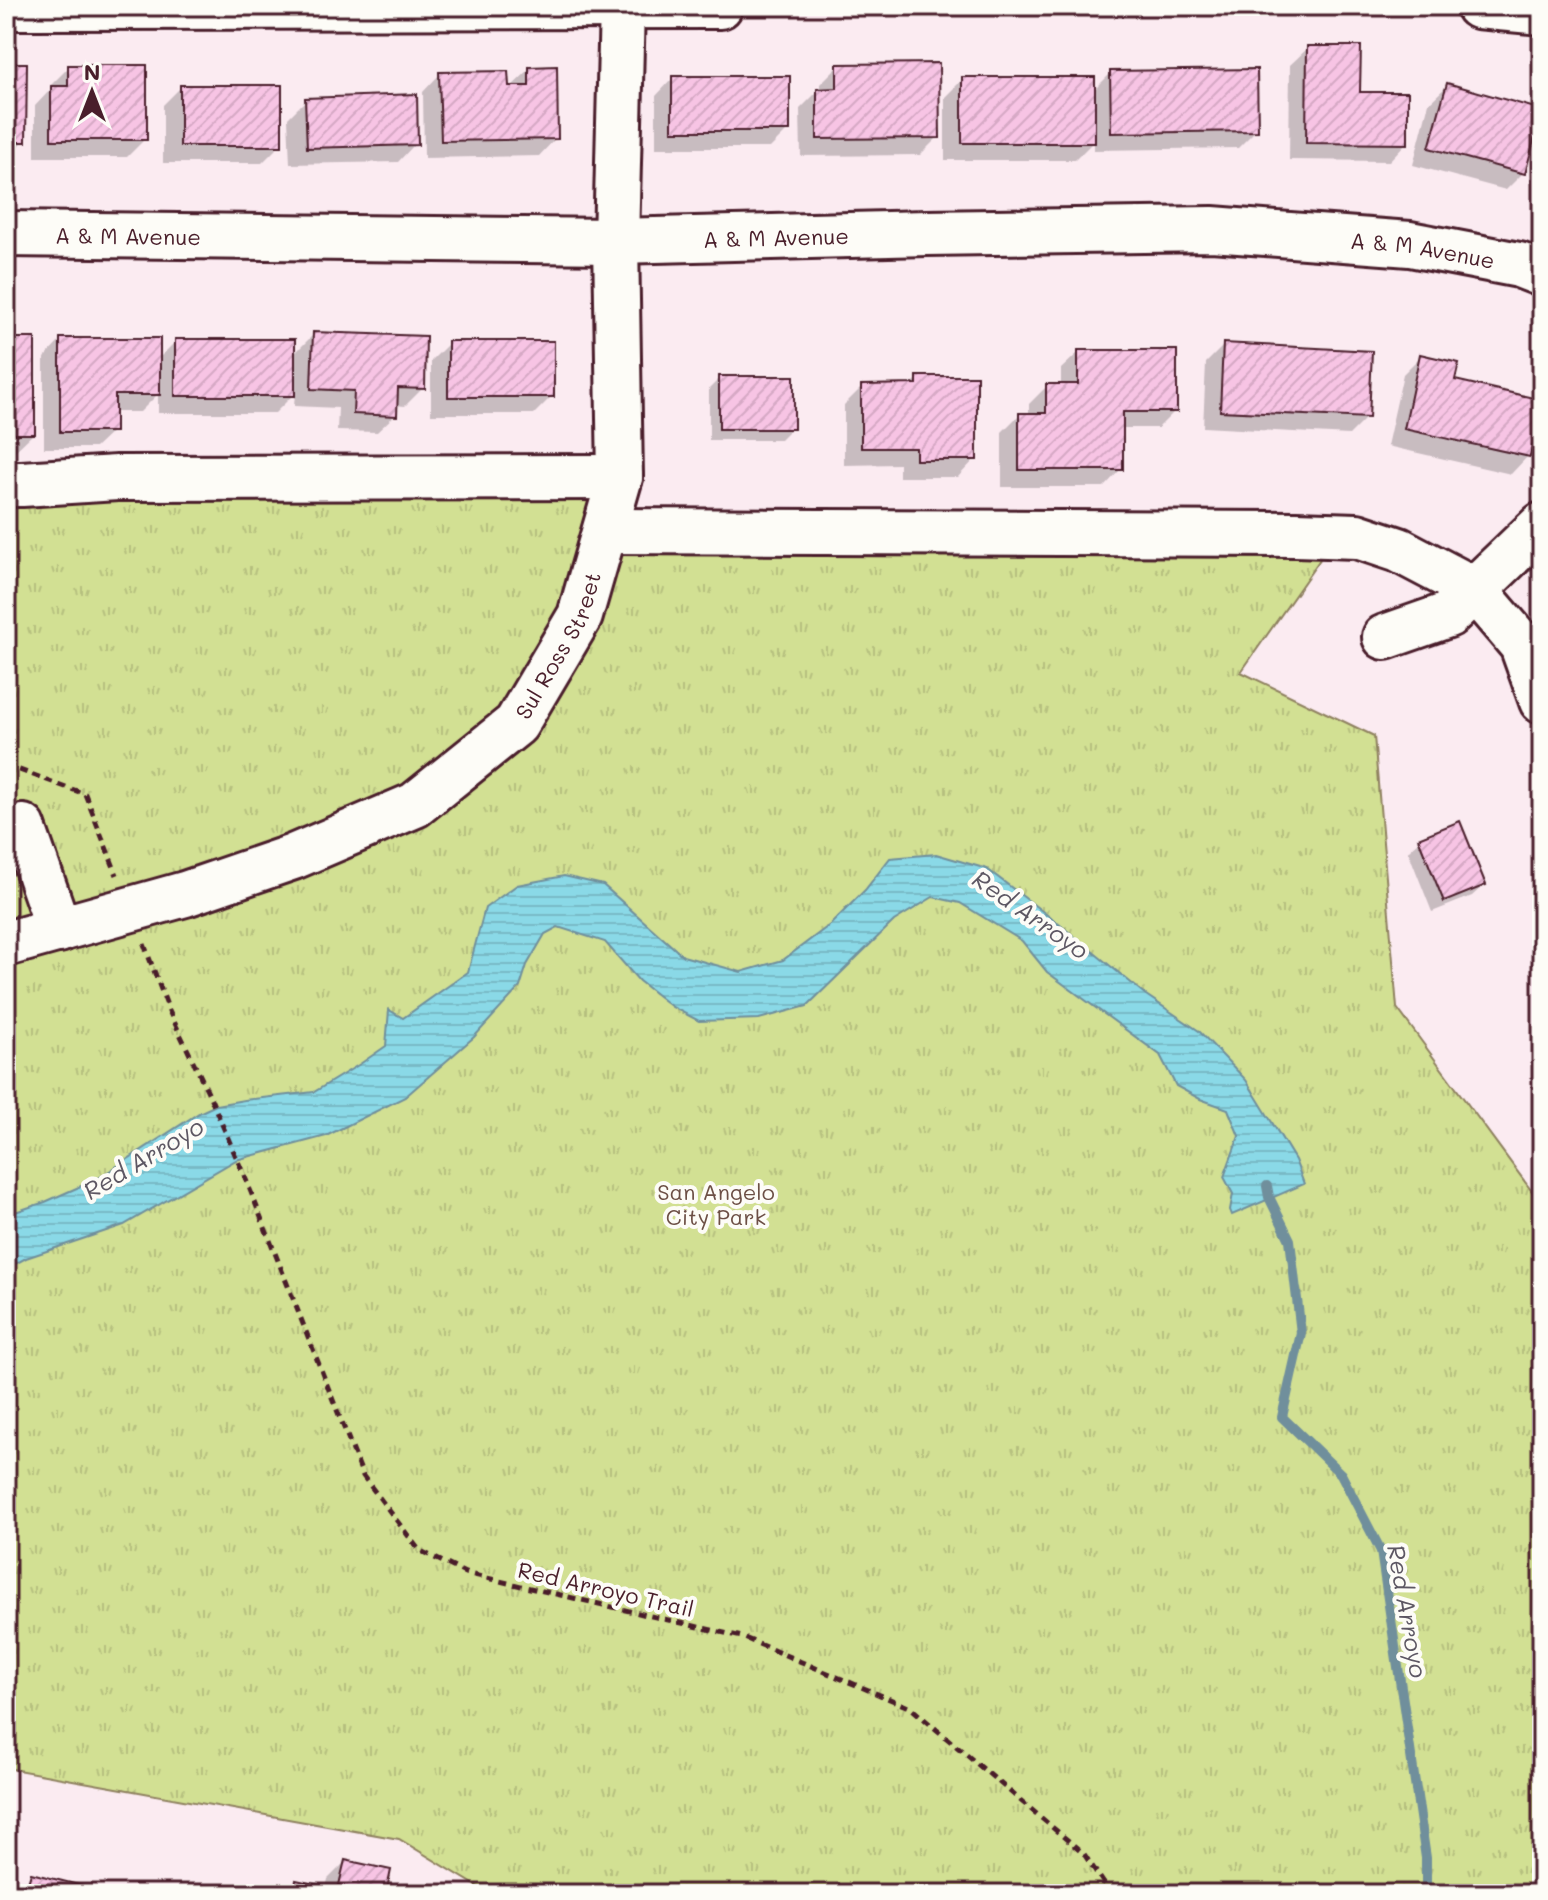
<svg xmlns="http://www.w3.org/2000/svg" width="1548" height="1900" font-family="Mali,sans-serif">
<defs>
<pattern id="grass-tufts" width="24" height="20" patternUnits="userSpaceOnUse" patternTransform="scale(2)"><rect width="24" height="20" fill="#d2e093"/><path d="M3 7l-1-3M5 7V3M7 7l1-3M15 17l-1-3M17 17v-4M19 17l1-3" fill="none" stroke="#b6c07f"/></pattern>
<pattern id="water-rules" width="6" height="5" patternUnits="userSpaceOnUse" patternTransform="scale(2)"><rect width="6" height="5" fill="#8ad9e7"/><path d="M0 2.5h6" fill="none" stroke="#79bac6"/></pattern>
<pattern id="building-hatch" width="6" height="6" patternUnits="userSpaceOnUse" patternTransform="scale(2)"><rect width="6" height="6" fill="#f7c4e4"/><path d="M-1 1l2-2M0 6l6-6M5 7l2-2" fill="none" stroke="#d5a8c4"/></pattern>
</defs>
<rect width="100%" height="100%" fill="#fbebf1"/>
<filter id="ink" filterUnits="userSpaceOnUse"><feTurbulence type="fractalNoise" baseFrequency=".0125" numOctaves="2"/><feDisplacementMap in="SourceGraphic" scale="16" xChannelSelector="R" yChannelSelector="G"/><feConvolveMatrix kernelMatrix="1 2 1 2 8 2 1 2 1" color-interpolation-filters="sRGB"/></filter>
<g filter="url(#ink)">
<polygon fill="url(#grass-tufts)" stroke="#8e805f" stroke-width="2" points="558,493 641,515 1351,515 1241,672 1374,736 1397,1008 1542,1205 1542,1894 490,1894 399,1839 6,1768 6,496"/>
<polygon fill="url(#water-rules)" stroke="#708f9c" stroke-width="2" points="936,854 987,869 1059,924 1146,995 1199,1031 1246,1080 1295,1160 1304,1184 1232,1215 1230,1210 1233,1194 1224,1177 1239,1136 1228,1109 1200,1099 1176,1086 1160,1055 1047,972 1022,941 960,903 933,897 894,921 807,1006 759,1019 699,1021 672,1007 639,981 605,942 558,927 545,934 527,965 520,987 474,1037 405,1097 326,1136 236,1160 124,1225 26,1258 6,1269 6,1215 45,1202 97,1179 199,1113 216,1105 244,1100 314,1092 360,1064 386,1046 389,1010 403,1018 468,972 485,908 517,885 564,876 603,885 683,956 741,972 783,960 831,924 865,890 890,858"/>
<g fill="#0003">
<polygon points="1308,48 1358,94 1406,143 1389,161 1289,160 1290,65"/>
<polygon points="6,65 24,141 6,158"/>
<polygon points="838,66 938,137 920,155 801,156 800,109 818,91 820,91 820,84"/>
<polygon points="69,67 145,139 127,157 35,157 35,106 51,89 51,85"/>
<polygon points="530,69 556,138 539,156 424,158 423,92 440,74 507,88 512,86"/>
<polygon points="1111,73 1256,130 1238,148 1094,150 1094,141 1075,160 945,160 945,97 963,79 1093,91"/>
<polygon points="673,78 788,130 770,148 656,148 656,96"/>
<polygon points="1447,86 1523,173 1506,190 1413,165 1429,103"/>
<polygon points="181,87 280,145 262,163 163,163 163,105"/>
<polygon points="306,100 415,144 398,162 290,164 288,118"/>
<polygon points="314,334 423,388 405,406 395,405 395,415 377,432 337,431 338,408 294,406 295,393 275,413 158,413 158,394 140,412 113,412 113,431 95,448 44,448 44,358 61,340 158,359 176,341 293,355"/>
<polygon points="6,340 33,434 15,451 6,451"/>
<polygon points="449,343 552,396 534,414 431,414 431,361"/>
<polygon points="1224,345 1367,417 1349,435 1203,427 1206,363"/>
<polygon points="1079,352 1175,411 1158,428 1121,428 1121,469 1104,487 1002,487 1002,432 1019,415 1029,415 1029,404 1047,386 1061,386 1061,369"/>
<polygon points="1421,356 1452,382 1528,456 1511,474 1387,446 1403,374"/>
<polygon points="720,378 792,428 780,440 709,440 709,389"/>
<polygon points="918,378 975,459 958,477 899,477 899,464 844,465 844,405 862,387 909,387"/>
<polygon points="1420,840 1484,885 1472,896 1432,912 1408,851"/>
<polygon points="345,1862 384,1894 285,1894 296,1882 326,1888 328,1879"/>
<polygon points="32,1875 106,1894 14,1894"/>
</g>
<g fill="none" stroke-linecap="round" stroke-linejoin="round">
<polyline stroke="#708f9c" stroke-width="10" points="1267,1186 1269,1197 1290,1240 1301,1333 1282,1417 1341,1474 1381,1551 1426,1858 1426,1894"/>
</g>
<g fill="url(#building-hatch)" stroke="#4a1f2b" stroke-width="2">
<polygon points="1307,46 1361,46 1360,92 1408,92 1408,144 1306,143"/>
<polygon points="6,63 27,63 26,142 6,142"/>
<polygon points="939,63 940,138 817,139 817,89 837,88 837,64"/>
<polygon points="68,65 147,65 147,140 51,140 51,86 68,86"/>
<polygon points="557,66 558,139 441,141 439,72 508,71 509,86 529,86 529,67"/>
<polygon points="1257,69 1258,131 1111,133 1110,71"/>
<rect x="672" y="76" width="118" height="55"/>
<rect x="962" y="77" width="133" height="66"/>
<polygon points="1447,83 1542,110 1525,174 1429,148"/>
<rect x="180" y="85" width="102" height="61"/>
<polygon points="417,94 418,145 307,148 305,98"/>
<polygon points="313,332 426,336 425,389 398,388 397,416 353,414 354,391 311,389"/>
<rect x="6" y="338" width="29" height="96"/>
<polygon points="60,338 160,338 160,395 115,395 115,432 60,432"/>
<rect x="175" y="339" width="120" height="57"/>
<rect x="448" y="341" width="106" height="56"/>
<polygon points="1223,343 1372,351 1369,418 1220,411"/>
<polygon points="1078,350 1177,350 1177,412 1123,412 1123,470 1019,470 1019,413 1046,413 1046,384 1078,384"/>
<polygon points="1420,354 1459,363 1455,380 1542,400 1530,457 1404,429"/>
<rect x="719" y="376" width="75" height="53"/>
<polygon points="917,376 977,376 977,460 916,460 916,448 861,448 861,385 917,384"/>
<polygon points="1460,821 1486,885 1444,902 1418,838"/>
<polygon points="345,1860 391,1870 386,1894 293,1894 296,1880 338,1889"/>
<polygon points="31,1873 114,1894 25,1894"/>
<polygon points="198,1886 234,1894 196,1894"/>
</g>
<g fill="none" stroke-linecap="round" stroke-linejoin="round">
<g stroke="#4a1f2b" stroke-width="50">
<g id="minor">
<polyline points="1478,6 1542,12"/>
<polyline points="6,7 720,6"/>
<path id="s1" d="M6,234L616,241L927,233L1212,229L1410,244L1519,265L1542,274"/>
<polyline points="6,484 22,484 117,478 620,477"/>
<polyline points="605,531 1296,534 1357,536 1399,550 1475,590 1522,645 1542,701"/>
<polyline points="1385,637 1448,615 1542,525"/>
<polyline points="23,827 59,930"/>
<path id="s2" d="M6,944L185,894L293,857L415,805L516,724L580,616L620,477L616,241L622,6"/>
</g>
</g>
<g stroke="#4a1f2b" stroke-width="5" stroke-dasharray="8 6" stroke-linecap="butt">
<polyline points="6,765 85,794 117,875"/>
<polyline points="144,944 169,1011 208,1092 247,1182 363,1476 419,1550 465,1573 742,1637 911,1708 1084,1854 1111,1894"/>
</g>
<use href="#minor" stroke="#fdfcf7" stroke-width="44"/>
</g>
</g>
<g text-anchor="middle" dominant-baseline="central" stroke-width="8" stroke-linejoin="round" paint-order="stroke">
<g font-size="22" fill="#4a1f2b" stroke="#fdfcf7">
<text stroke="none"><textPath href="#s1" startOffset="122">A &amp; M Avenue</textPath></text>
<text stroke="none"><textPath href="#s1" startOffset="770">A &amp; M Avenue</textPath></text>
<text stroke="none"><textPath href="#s1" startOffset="1418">A &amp; M Avenue</textPath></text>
<text stroke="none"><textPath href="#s2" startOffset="652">Sul Ross Street</textPath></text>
<text transform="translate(606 1589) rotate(13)">Red Arroyo Trail</text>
</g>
<g font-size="22" fill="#6c4f45" stroke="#fdfcf7">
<text x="716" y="1191">San Angelo<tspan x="716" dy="25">City Park</tspan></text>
</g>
<g font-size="24" font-style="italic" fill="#5d5763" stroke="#fdfcf7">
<text transform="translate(1031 914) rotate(35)">Red Arroyo</text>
<text transform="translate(143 1158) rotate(-31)">Red Arroyo</text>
<text transform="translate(1408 1611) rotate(80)">Red Arroyo</text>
</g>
</g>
<rect width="1548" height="1900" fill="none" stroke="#fdfcf7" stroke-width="32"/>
<rect x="16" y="16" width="1516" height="1868" fill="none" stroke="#4a1f2b" stroke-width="3" filter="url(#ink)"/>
<g transform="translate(92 92)" stroke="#fdfcf7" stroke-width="6" paint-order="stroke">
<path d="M0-6L14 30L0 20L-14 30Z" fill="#4a1f2b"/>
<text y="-12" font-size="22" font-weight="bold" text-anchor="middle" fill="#4a1f2b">N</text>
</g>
</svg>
